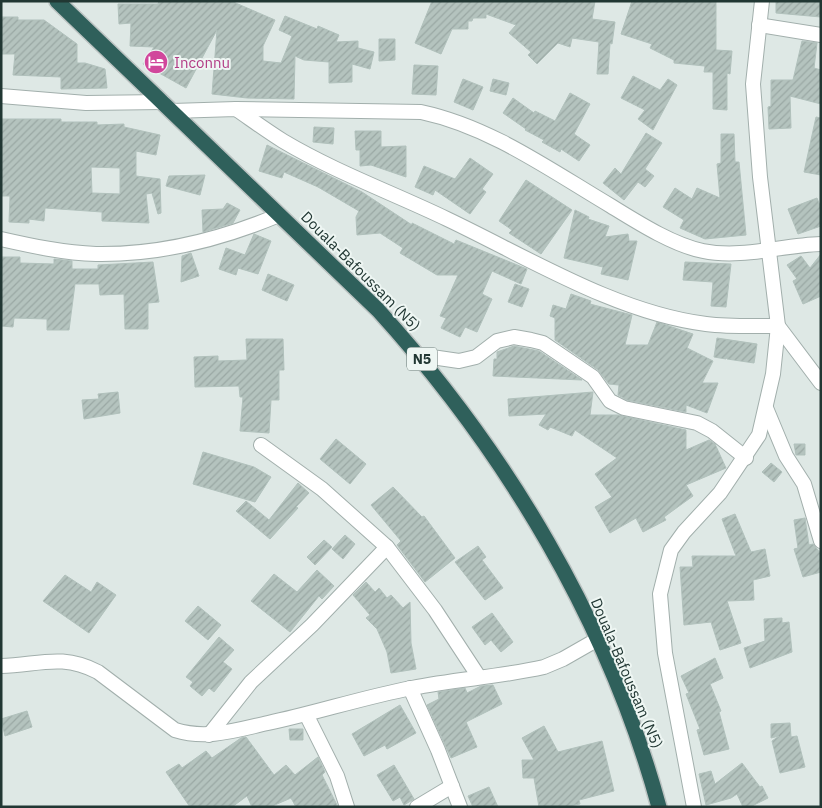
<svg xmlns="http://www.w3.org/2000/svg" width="822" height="808" font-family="'IBM Plex Sans',sans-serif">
<defs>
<pattern id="building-hatch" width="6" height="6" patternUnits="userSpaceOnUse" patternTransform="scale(1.25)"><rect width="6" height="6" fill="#b4c3be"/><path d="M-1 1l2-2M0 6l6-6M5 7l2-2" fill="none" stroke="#9aa8a4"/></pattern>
</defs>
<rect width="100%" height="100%" fill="#dee8e5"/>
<g fill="url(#building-hatch)" stroke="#b1c1bc" fill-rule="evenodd">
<polygon points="159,1 231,1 275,20 263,46 263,61 281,63 292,36 279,30 285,16 317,29 318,26 339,35 336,42 358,41 358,48 374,52 370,69 352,64 352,82 329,83 329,62 304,60 295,56 294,99 247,98 212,94 217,30 186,88 143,64 154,47 130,46 131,23 119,24 118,4 158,4"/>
<polygon points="432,1 595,1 592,19 615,22 612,44 610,43 608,74 597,74 599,42 572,38 570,47 558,43 537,64 528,55 531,52 509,33 516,25 486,14 486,18 473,18 472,21 468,21 468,29 452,29 441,54 415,43"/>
<polygon points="632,1 716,1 716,50 732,51 730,74 727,73 727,110 713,109 713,72 704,72 705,66 674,63 674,60 650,48 652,44 621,34"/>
<polygon points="776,1 821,1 821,17 776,13"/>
<polygon points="1,17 18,17 18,20 44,20 77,44 77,63 85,63 105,69 107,88 61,89 61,77 13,75 15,54 1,54"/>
<polygon points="379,39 395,39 395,60 379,61"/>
<polygon points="802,41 817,43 814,68 821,70 821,104 790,96 791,128 769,129 768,107 771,106 771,80 793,80"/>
<polygon points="414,65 438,66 436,95 412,94"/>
<polygon points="633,76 660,90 668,79 677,85 653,130 638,119 645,110 621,98"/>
<polygon points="463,79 483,87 473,110 454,102"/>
<polygon points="493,79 509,83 506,95 490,91"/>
<polygon points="570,93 590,104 574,134 590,145 579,161 561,149 560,152 542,142 544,140 525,130 526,129 503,113 513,98 534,113 535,111 555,121"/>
<polygon points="816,117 821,118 821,175 804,172"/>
<path d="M1,119H61V122H97V125L124,124V127L160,135L156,155L136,151V176L160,179L161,213L158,214L152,193L146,194L149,223L102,221V212L45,208L44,221L29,219V223L9,222L10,196H1ZM91,167L120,168V194L92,193Z"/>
<polygon points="314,127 334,128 333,144 313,142"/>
<polygon points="355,131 381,131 381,147 406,146 406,177 371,165 360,166 360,150 356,150"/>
<polygon points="646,133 662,143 645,169 654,176 645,187 638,182 624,200 603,183 615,168 621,174"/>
<polygon points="721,134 734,134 735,162 739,162 746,235 705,239 680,228 684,220 663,207 675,188 692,199 697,188 720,198 717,164 721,163"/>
<polygon points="267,145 362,192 412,225 412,223 454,244 456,240 527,269 521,284 492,271 482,294 492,299 477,332 465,327 460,337 441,328 446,318 440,316 458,275 437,275 400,253 403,248 380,233 357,235 356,217 359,211 318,187 284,172 282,178 259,171"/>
<polygon points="470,158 493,174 482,189 486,192 470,214 435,190 433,195 415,187 424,166 455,179"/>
<polygon points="205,175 200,195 166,186 169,176"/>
<polygon points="526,180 572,210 541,254 509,233 512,230 499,221"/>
<polygon points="817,198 821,208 821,226 798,234 788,209"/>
<polygon points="227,203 240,210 233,223 203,232 202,210 223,209"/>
<polygon points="575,210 589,217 588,219 609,226 605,237 628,234 629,241 637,241 628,280 601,274 603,267 564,258"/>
<polygon points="254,234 271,241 258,274 238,268 236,275 219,269 226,248 245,255"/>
<polygon points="191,253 199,276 181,282 182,256"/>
<polygon points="821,254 821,296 803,304 793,281 797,279 787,265 801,256 810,268"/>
<polygon points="1,257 20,257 20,263 54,264 54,259 72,261 72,269 98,269 98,265 153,262 159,302 148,303 148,329 125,329 124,294 100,295 99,284 75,284 69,330 47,330 47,319 14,318 13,327 1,326"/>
<polygon points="685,262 731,264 726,307 711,306 713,282 683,280"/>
<polygon points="268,274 294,285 287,301 262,290"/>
<polygon points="515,284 529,289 522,307 508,302"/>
<polygon points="571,294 591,301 590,304 632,315 625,345 648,345 657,322 693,334 687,348 713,361 702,383 718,383 707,413 686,405 686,412 627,400 618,395 619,385 609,384 598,370 555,340 555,318 550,316 553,305 566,309"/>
<polygon points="717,338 757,344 754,363 727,359 727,356 726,359 714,357"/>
<polygon points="246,339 283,339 284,370 279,370 279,400 271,400 269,433 240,431 243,397 240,397 239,386 195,387 194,357 218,356 218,361 247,360"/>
<polygon points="514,346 539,351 582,380 493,376 494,359 497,359 497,352"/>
<polygon points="118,392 120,413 84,419 82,400 99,399 98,394"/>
<polygon points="593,392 590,415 618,415 686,430 686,450 709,440 715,444 726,468 686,485 693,496 664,517 666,520 643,532 636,518 610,533 595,507 612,497 595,474 617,458 575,430 572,436 550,427 548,430 539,425 546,414 509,416 508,399"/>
<polygon points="336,439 366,464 350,484 320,459"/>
<polygon points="794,444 805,444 805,455 796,455"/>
<polygon points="203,452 254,467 271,477 255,502 193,484"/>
<polygon points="771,463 782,472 774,482 762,472"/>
<polygon points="298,483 309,493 296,507 298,508 270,539 236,511 246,501 269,520"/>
<polygon points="393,487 422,517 424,516 455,558 425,582 397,545 401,541 371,505"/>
<polygon points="735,514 751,552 765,549 770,576 753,580 754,600 727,601 741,643 720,650 711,622 684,625 680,567 693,567 692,556 736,556 722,519"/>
<polygon points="805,518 809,545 813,544 821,554 821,572 803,577 794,549 798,548 794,520"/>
<polygon points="345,535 355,544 343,559 332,549"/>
<polygon points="324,540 332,547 315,565 307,557"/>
<polygon points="478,546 486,557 482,560 503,588 485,600 455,562"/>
<polygon points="317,570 334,586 322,599 319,596 290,632 251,601 274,574 297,592"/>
<polygon points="65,575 91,592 97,582 116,595 89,633 43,601"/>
<polygon points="366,582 375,592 379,588 387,598 391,595 403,608 410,602 411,643 416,669 391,673 387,652 377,629 366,618 370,615 353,595"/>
<polygon points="198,606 221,625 208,640 185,621"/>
<polygon points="492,613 513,642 501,652 491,640 485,645 472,627"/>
<polygon points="782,618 782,623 789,622 792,652 750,668 744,648 765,641 764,619"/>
<polygon points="219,637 234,650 223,662 232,669 214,692 209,688 202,696 190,686 193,682 186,677"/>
<polygon points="715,658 723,678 710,684 721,711 719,712 729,749 704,755 697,730 700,729 686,694 689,693 681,676"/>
<polygon points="493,685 502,704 466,722 477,747 451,758 427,705 439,699 438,692 465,688 467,693 481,686"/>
<polygon points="400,705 416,733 387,749 385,745 364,756 352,734"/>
<polygon points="27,711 32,727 5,736 1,719"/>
<polygon points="790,723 791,737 797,736 805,767 780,773 772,741 779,736 771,738 771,724"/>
<polygon points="544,726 558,752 602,741 614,791 579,800 580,804 564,807 539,807 534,778 523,778 522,760 534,760 522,738"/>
<polygon points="289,729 303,729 303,740 290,740"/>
<polygon points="246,737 274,775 286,765 295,775 318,757 325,772 322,775 338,807 296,807 291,798 270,807 252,807 247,796 232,807 190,807 166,772 179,764 182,768 206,751 212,758 241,738"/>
<polygon points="742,763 760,787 762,786 768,798 750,807 743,807 737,794 731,798 706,805 699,774 711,771 715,784"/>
<polygon points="394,765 414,799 404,805 400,797 393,801 377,775"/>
<polygon points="489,787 498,807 473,807 468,796"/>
</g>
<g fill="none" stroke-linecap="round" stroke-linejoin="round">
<g stroke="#a2afac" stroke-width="16">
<g id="street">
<polyline points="759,25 821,35"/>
<polyline points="1,96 86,103 163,102"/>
<path d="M236,109C252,120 267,131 283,141C335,172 393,193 447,219C527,257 617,313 706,324C730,327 754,326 778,326L821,383"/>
<path d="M172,111L236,109L421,112C491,127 550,170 611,206C637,222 673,245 703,251C742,259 782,245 821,244"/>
<path d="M1,239C32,246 64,253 96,254C159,255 222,239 279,215"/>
<polyline points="418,355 459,361 476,357 497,341 514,337 531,340 543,343 593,377 610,401 624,408 697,423 712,431 746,458"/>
<polyline points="766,408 786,456 804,484 821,541"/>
<polyline points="261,445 322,489 387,547 435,610 479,677"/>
<path d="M1,666C39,665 61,653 98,672L175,730C207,740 236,730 268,723C316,713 364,697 412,688C456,679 500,677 544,667L563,659L598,639"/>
<polyline points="410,688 438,750 460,807"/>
<polyline points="307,716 337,776 347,807"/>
<polyline points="209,735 251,682 312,625 387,547"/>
<polyline points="417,807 452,786"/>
<polyline points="694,807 665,653 660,594 671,550 684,532 720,493 759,435 773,374 778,326 760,177 753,84 762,1"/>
</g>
</g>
<g stroke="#bcc3c2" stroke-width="18">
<path id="highway" d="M57,1L378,310C506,451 609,623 659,807"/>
</g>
<use href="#street" stroke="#fff" stroke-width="14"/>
<use href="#highway" stroke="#2f605b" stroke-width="15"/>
</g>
<defs>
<g id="hotel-disc" transform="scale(1.25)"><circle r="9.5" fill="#d1479c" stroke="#eef6f3"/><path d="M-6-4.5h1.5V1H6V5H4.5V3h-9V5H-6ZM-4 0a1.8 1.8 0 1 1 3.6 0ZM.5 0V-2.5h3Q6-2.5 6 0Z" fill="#fff"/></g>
</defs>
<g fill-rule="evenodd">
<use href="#hotel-disc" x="156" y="62"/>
</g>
<g text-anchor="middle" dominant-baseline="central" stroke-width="4" stroke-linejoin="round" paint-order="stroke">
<rect fill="#eef6f3" stroke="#5e706d" stroke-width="1" x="407" y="347.5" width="30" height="23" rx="4"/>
<g font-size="14" font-weight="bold" fill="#213733">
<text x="422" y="359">N5</text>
</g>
<g font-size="15" fill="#b23c85" stroke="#eef6f3" text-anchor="start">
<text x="174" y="62">Inconnu</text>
</g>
<g font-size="15" fill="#213733" stroke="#eef6f3">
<text transform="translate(361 271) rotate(45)">Douala-Bafoussam (N5)</text>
<text transform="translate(627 673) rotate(67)">Douala-Bafoussam (N5)</text>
</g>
</g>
<rect width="822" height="808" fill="none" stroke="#213733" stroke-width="5"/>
</svg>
